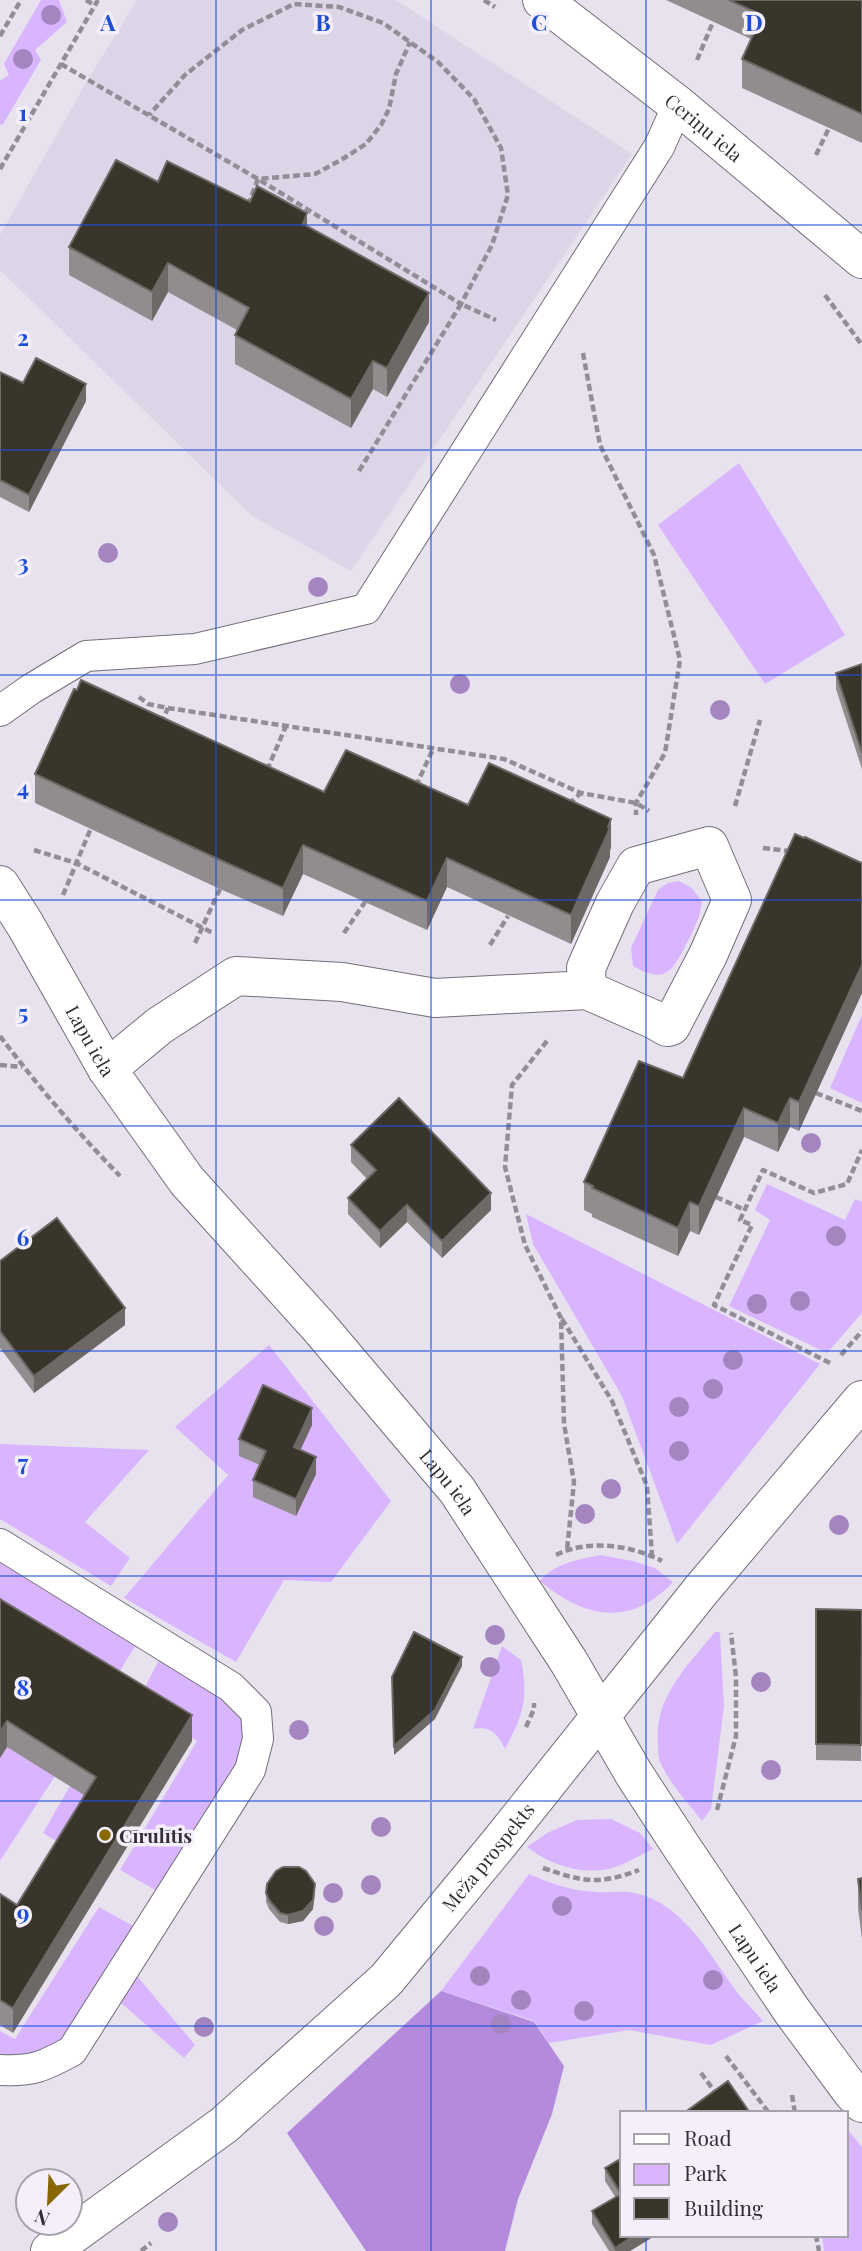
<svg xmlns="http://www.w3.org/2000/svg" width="862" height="2251" font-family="'Playfair Display',serif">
<rect width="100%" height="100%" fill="#e8e2ef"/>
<polygon fill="#ddd4e8" points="137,0 396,0 632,154 351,571 252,516 0,270 0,235 87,81"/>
<g fill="#d8b5fe">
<polygon points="41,0 59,0 67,22 35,50 41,60 3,124 0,125 0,81 9,75 4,64"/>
<polygon points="739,463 845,635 765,684 658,525"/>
<path d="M679,881L692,888L702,902C700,918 694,929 687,943C672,971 666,985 633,966L631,948L658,890L668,883Z"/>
<polygon points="862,1015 862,1103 830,1088"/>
<polygon points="767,1184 845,1220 855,1199 862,1202 862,1313 827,1353 729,1306 770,1220 755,1210"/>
<polygon points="526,1214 820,1364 677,1544 622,1396 533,1244"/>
<polygon points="269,1345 391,1501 331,1582 284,1580 236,1662 124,1598 228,1475 175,1427"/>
<polygon points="0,1444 149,1450 85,1522 130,1558 111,1586 0,1519"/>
<path d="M600,1555L633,1561L655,1568L673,1582C630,1628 584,1618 540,1581C555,1563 577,1560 600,1555Z"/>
<polygon points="0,1560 137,1643 110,1687 0,1620"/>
<path d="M715,1632H720L724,1706L711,1809L702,1821C688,1803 671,1785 661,1764C658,1758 658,1750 658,1743C654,1697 688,1665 715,1632Z"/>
<path d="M502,1646L521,1660C529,1699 523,1715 505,1749C498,1735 491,1725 473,1729Z"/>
<polygon points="161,1656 245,1714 247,1741 226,1782 157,1891 120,1870 197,1741 137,1703"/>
<polygon points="7,1747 55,1776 0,1861 0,1758"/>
<polygon points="70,1786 96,1802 97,1866 43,1833"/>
<path d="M611,1819L640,1833L653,1849C640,1855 626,1864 612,1868C583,1876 550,1865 527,1847L547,1833L577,1820Z"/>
<path d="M529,1874C552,1884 572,1891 597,1892C609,1893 623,1890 635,1893C687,1905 711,1959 741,1997C748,2005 756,2013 763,2021L711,2045L629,2030L549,2043L534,2021L441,1991Z"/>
<path d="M99,1907L133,1926C116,1955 79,2029 53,2046C42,2053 13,2059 0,2054V2031L15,2039Z"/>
<polygon points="137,1976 195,2045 184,2058 120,2002"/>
<polygon points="846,2128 862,2147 862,2251 824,2251 822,2235 846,2235"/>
</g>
<polygon fill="#b38adc" points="441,1991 534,2022 564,2066 552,2114 518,2199 505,2251 366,2251 287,2133"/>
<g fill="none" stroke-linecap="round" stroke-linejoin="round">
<g stroke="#736e79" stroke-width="32">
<g id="service">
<polyline points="0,711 31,689 86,656 195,649 366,609 659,147 678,105"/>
<path d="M0,1544L231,1687L256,1712L258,1739L250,1770L72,2051C44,2066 33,2072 0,2070"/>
</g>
</g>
<g stroke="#736e79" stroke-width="40">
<g id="minor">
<path id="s1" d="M542,0L678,105L862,259"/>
<path id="s2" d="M0,885L26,926L107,1069L187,1181L320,1328L457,1490L569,1662L634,1774L683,1849L792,2011L852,2092L862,2103"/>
<polyline points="107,1069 159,1026 236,976 342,982 435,998 587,990 586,968 615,903 636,866 709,846 732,900 708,955 671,1026 667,1027 655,1020 587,990"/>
<path id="s3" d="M50,2251L224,2125L386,1980L500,1842L702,1589L862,1400"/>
</g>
</g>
<g stroke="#928d96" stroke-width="4.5" stroke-dasharray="7 3.5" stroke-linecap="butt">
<polyline points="86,0 94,5"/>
<polyline points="484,0 495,7"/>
<polyline points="0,36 21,0"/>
<polyline points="697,60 713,22"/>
<polyline points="61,64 258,179 461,304 492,245 508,195 501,148 474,99 438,62 383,23 339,7 294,4 242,30 185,75 149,115"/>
<polyline points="816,155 829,128"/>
<polyline points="0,169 98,0"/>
<polyline points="248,205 258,179 315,174 341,160 366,144 381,125 389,109 396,74 410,42"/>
<polyline points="825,295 862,345"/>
<polyline points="583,353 600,445 654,555 680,660 665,753 636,803 636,815"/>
<polyline points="359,471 461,304 496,320"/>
<polyline points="139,697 148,704 168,708 504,759 581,793 636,803 649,811"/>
<polyline points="161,723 168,708"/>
<polyline points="267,770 286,726"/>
<polyline points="416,786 433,749"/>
<polyline points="569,804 581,793"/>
<polyline points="735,806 760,720"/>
<polyline points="763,848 789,851"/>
<polyline points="34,850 76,863 213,933"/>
<polyline points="63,895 91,828"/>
<polyline points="344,933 365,902"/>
<polyline points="195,943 220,889"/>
<polyline points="490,945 508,916"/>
<path d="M0,1036C37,1085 77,1132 120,1176"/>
<polyline points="547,1041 512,1085 505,1167 525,1245 561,1318 564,1424 574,1482 567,1550"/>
<polyline points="0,1065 22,1067"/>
<polyline points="816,1093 862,1111"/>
<polyline points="716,1197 745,1210"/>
<polyline points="562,1319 612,1401 647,1486 652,1556"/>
<polyline points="841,1355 862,1331"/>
<polyline points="830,1363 714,1305 752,1225 740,1220 763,1170 814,1193 847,1184 862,1150"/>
<path d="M556,1555C588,1539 631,1545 662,1561"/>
<polyline points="526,1727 534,1709 534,1703"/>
<polyline points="717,1810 736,1736 736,1677 731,1633"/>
<path d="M543,1868C583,1882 599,1885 639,1870"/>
<polyline points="726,2056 769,2113"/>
<polyline points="701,2073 718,2096"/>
<polyline points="792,2095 795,2113"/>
<polyline points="816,2235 819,2251"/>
<polyline points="141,2251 151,2243"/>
</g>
<use href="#service" stroke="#fff" stroke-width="30"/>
<use href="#minor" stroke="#fff" stroke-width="38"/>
</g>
<g fill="#a585c0">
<circle cx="51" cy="15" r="10"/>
<circle cx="23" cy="59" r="10"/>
<circle cx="108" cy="553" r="10"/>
<circle cx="318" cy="587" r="10"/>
<circle cx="460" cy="684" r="10"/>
<circle cx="720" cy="710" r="10"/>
<circle cx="811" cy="1143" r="10"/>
<circle cx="836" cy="1236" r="10"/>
<circle cx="800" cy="1301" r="10"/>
<circle cx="757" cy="1304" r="10"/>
<circle cx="733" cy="1360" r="10"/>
<circle cx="713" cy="1389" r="10"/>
<circle cx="679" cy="1407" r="10"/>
<circle cx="679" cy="1451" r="10"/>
<circle cx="611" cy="1489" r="10"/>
<circle cx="585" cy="1514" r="10"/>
<circle cx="839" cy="1525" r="10"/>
<circle cx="495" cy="1635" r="10"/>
<circle cx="490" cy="1667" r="10"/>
<circle cx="761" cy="1682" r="10"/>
<circle cx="299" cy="1730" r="10"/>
<circle cx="771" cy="1770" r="10"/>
<circle cx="381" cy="1827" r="10"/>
<circle cx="371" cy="1885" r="10"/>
<circle cx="333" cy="1893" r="10"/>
<circle cx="562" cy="1906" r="10"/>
<circle cx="324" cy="1926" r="10"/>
<circle cx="480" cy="1976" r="10"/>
<circle cx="713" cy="1980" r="10"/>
<circle cx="521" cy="2000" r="10"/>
<circle cx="584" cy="2011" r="10"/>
<circle cx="501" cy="2024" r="10"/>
<circle cx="204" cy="2027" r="10"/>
<circle cx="168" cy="2222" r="10"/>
</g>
<g fill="#918c8d">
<polygon points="666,0 862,0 862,143 742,88 742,59 751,39"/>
<polygon points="158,182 307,227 429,322 387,397 373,389 351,428 235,364 235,335 237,330 168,292 152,321 69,275 69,247"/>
<polygon points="0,372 23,383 86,401 29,512 0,497"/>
<polygon points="862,664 862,769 836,689 836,673"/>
<polygon points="35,774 324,792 468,805 611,847 610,851 610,857 571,944 447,887 427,930 303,874 283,916 220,889 35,803"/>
<polygon points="862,863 862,993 799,1131 790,1127 778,1152 744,1137 699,1235 690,1231 678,1256 592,1217 592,1214 584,1210 584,1182 683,1078"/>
<polygon points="351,1145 491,1210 442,1258 407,1222 380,1248 348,1214 348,1198 367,1179 351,1162"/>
<polygon points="0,1261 125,1325 34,1393 0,1348"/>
<polygon points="312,1425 300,1450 316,1474 296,1516 253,1497 253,1480 260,1465 239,1456 239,1439"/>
<polygon points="0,1599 192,1741 13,2033 0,2025 0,1894 17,1905 84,1795 7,1747 0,1758"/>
<polygon points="816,1609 862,1610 861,1761 816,1760"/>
<polygon points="862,1878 862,1939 858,1908 858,1879"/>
<polygon points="267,1884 315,1893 313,1909 303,1921 288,1924 280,1922 269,1909 266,1902"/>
<polygon points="622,2158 622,2235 656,2235 630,2251 609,2251 592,2224 592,2211 616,2198 605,2181 605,2168"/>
</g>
<g fill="#6e6966">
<polygon points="307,213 307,242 303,224"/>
<polygon points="168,263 168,292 152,321 152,292"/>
<polygon points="429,293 429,322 387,397 387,368"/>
<polygon points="373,361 373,389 351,428 351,399"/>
<polygon points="86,384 86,401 29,512 29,495"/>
<polygon points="611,819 611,847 610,851 610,857 571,944 571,915"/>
<polygon points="303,845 303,874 283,916 283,888"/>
<polygon points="447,858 447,887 427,930 427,901"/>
<polygon points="862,965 862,993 799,1131 799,1102"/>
<polygon points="790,1098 790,1127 778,1152 778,1123"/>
<polygon points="744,1108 744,1137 699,1235 699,1206"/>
<polygon points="491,1193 491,1210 442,1258 442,1241"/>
<polygon points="690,1202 690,1231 678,1256 678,1228"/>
<polygon points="407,1205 407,1222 380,1248 380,1231"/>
<polygon points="125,1308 125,1325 34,1393 34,1376"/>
<polygon points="312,1408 312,1425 294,1464 294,1447"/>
<polygon points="316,1457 316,1474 296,1516 296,1499"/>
<polygon points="462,1657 462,1666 435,1719 394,1755 394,1746"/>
<polygon points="192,1715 192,1741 13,2033 13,2008"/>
<polygon points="7,1721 7,1747 0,1758 0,1732"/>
<polygon points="315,1884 313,1909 303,1921 288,1924 288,1915"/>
<polygon points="635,2235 656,2235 630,2251 615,2251 615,2248"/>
</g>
<g fill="#3a352b" stroke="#6e6966" stroke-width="2">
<polygon points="729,0 862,0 862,114 742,59 762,15"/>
<polygon points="116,160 158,182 167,161 250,202 257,186 307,213 303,224 429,293 387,368 373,361 351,399 235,335 249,308 168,263 152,292 69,247"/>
<polygon points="36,358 86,384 29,495 0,480 0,372 23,383"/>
<polygon points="862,664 862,753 836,673"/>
<polygon points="81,680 324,792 346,750 468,805 489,763 611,819 608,827 610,828 571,915 447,858 427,901 303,845 283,888 220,860 35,774 74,689 77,690"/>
<polygon points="795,834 804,838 805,837 862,863 862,965 799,1102 790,1098 778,1123 744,1108 699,1206 690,1202 678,1228 592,1188 593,1186 584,1182 639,1061 683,1078"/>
<polygon points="399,1098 491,1193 442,1241 407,1205 380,1231 348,1198 376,1170 351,1145"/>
<polygon points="57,1218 125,1308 34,1376 0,1331 0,1261"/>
<polygon points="263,1385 312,1408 294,1447 316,1457 296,1499 253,1480 266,1451 239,1439"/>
<polygon points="0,1599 192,1715 13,2008 0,2000 0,1894 17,1905 96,1777 7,1721 0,1732"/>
<polygon points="816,1609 862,1610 861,1745 816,1744"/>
<polygon points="414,1632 462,1657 435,1710 394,1746 392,1677"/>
<polygon points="283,1867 299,1867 306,1871 315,1884 313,1900 303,1911 288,1915 280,1913 269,1900 266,1893 267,1884 276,1871"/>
<polygon points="862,1878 862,1910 858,1879"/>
<polygon points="728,2081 750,2113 684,2113"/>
<polygon points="622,2158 622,2235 635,2235 615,2248 592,2211 621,2194 605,2168"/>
</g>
<path fill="none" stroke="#1d4ed8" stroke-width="2" stroke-opacity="0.55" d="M216,0V2251M431,0V2251M646,0V2113M0,225H862M0,450H862M0,675H862M0,900H862M0,1126H862M0,1351H862M0,1576H862M0,1801H862M0,2026H862M646,2235V2251"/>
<circle fill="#8a6705" stroke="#f5effc" stroke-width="2.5" cx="105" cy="1835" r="7"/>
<g text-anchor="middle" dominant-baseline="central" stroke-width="7" stroke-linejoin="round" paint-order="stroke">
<g font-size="19" fill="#312f33" stroke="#f5effc">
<text stroke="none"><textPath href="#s1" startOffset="206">Ceriņu iela</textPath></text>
<text stroke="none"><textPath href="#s2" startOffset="180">Lapu iela</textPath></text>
<text stroke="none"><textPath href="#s2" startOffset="749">Lapu iela</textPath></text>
<text stroke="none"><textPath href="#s3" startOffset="592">Meža prospekts</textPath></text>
<text stroke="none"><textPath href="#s2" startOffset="1316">Lapu iela</textPath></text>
</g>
<g font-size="19" font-weight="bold" fill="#312f33" stroke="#f5effc" text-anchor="start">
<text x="119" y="1835">Cīrulītis</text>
</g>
</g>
<g font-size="23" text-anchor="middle" font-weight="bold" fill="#1d4ed8" stroke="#f5effc" stroke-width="7" stroke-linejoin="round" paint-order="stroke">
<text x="108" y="31">A</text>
<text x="323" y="31">B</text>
<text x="539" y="31">C</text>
<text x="754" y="31">D</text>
<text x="23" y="121">1</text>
<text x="23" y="346">2</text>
<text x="23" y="571">3</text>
<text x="23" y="796">4</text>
<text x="23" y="1021">5</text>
<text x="23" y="1246">6</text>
<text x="23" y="1471">7</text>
<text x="23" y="1696">8</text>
<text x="23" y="1921">9</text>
</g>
<rect x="620" y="2111" width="228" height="126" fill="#f5effc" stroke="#a7a2ac" stroke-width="2"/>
<rect x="634" y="2134" width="35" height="10" fill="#ffffff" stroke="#a7a2ac" stroke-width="2"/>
<text x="684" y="2146" font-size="21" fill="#312f33">Road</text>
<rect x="634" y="2164" width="35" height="21" fill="#d8b5fe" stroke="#a7a2ac" stroke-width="2"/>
<text x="684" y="2181" font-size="21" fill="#312f33">Park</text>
<rect x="634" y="2198" width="35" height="21" fill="#3a352b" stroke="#a7a2ac" stroke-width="2"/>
<text x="684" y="2216" font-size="21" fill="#312f33">Building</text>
<g transform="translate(49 2202) rotate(204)"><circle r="33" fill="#f5effc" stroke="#a7a2ac" stroke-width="2"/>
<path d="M0-5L12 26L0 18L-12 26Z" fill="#8a6705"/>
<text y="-10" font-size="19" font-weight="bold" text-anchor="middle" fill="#312f33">N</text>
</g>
</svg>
